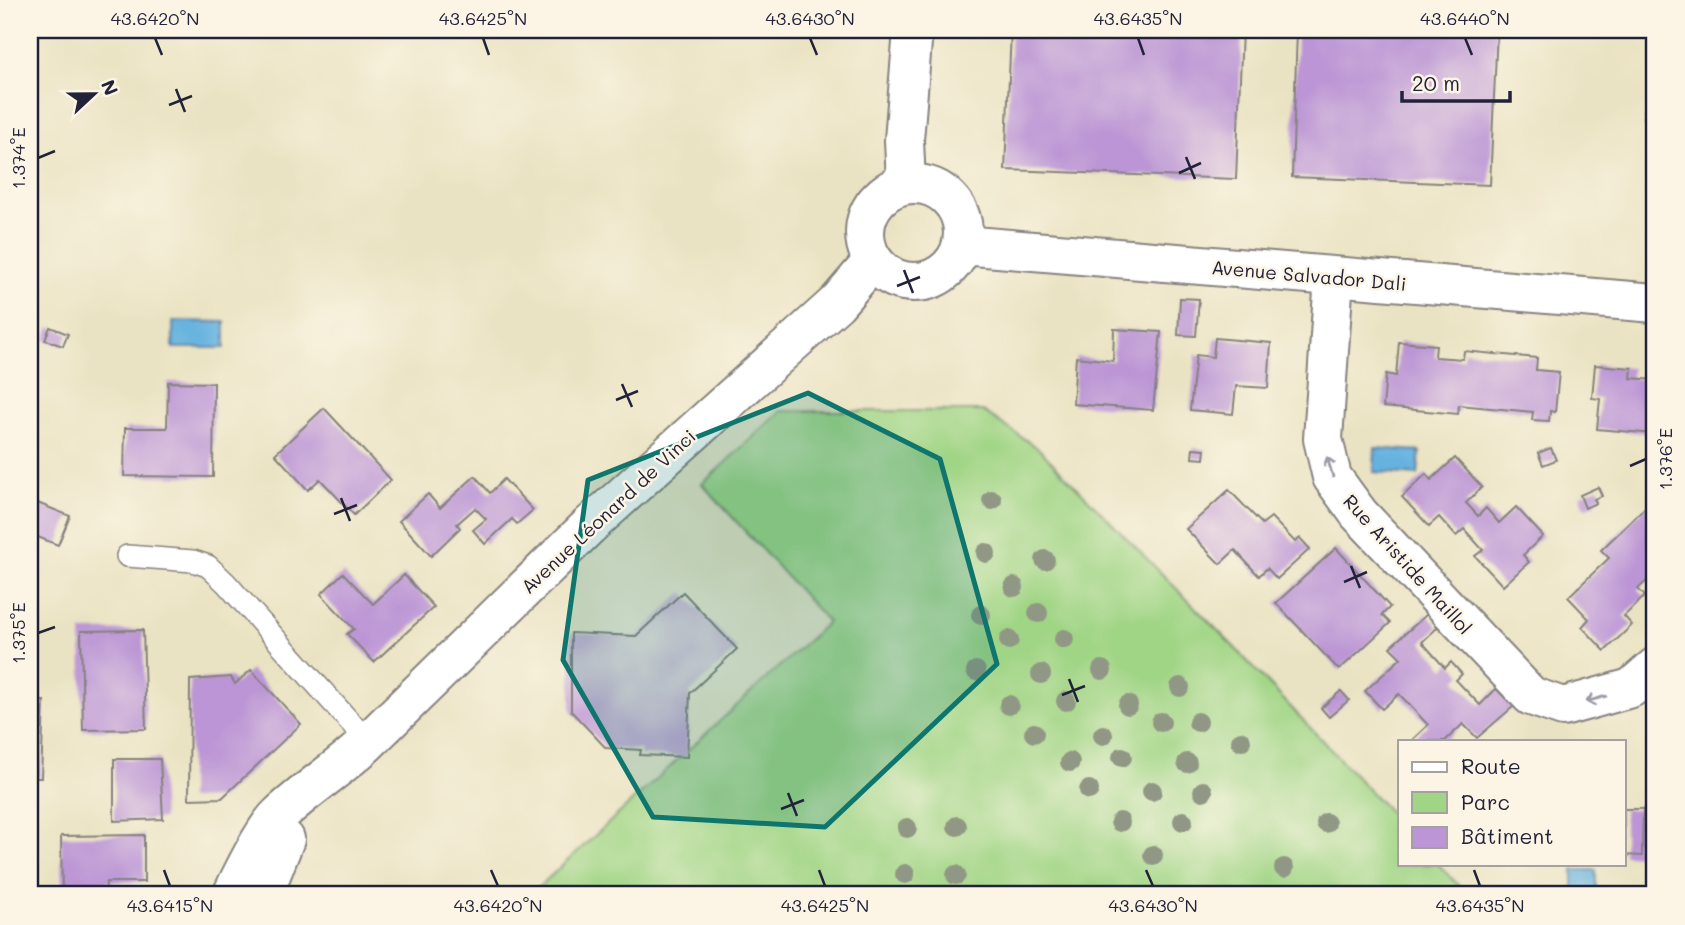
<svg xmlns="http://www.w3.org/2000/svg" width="1685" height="925" font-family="Mali,sans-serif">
<rect width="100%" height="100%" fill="#fcf5e5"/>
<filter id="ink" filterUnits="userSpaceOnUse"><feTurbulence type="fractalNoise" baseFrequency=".0143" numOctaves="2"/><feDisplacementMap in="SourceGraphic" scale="14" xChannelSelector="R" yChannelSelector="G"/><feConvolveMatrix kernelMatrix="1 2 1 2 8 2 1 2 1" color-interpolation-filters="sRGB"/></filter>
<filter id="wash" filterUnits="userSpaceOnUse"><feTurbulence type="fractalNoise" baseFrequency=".00686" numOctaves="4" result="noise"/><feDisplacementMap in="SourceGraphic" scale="28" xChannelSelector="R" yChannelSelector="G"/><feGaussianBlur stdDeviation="1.57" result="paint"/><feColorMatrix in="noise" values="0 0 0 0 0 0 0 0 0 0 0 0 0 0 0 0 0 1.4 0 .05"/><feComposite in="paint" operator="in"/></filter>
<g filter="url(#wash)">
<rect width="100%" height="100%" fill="#eae3c3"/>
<polygon fill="#a1d586" stroke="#627c60" stroke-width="2" points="781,411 983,411 1039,449 1233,646 1400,823 1400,864 1438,864 1468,895 530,895 828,622 702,484"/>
<g fill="#66b2df" stroke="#446a8d" stroke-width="2">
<polygon points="173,321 225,322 225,348 173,348"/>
<polygon points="1375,448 1420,451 1418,475 1374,472"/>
<rect x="1573" y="870" width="23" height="25"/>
</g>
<g id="blocks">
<g fill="#bb95d5">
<polygon points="1011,30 1242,30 1236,179 1005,170"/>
<polygon points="1297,30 1497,30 1490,185 1292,177"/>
<polygon points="1655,116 1655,132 1648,133 1644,117"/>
<polygon points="1180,298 1199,299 1196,336 1178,335"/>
<polygon points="50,327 68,334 63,346 45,340"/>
<polygon points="1114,329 1161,332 1153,410 1073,404 1076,357 1113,361"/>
<polygon points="1215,338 1271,343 1268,388 1236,386 1233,414 1190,410 1196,355 1213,357"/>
<polygon points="1399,342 1436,345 1435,357 1463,359 1464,351 1537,358 1536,370 1559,372 1555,412 1550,411 1549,421 1532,420 1533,412 1459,405 1458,414 1383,407 1386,374 1396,376"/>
<polygon points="1595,365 1632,368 1631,378 1655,380 1655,434 1597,429 1600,399 1592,398"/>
<polygon points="168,382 214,383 213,477 124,476 125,428 167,428"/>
<polygon points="324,408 391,480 354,515 320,479 308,490 275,454"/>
<polygon points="1193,448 1205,449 1204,459 1192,458"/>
<polygon points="1551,448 1556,460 1543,465 1538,453"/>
<polygon points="1455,458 1482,487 1466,503 1478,516 1486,508 1499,523 1516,507 1543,536 1523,555 1529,562 1503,586 1475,556 1483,550 1464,529 1456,536 1439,517 1429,526 1402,497 1426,474 1431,480"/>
<polygon points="475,476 490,493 504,479 533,510 517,524 512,519 485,544 473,530 486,519 475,508 457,524 460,528 431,556 399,521 428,494 440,508"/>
<polygon points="1598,487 1602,496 1594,499 1596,503 1585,508 1580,495"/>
<polygon points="1229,490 1262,524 1271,517 1295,542 1300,538 1310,549 1277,579 1267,568 1259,576 1235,550 1220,564 1186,529"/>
<polygon points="1655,498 1655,573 1638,589 1645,596 1624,616 1632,625 1605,651 1582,627 1589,619 1568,597 1609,558 1601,550"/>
<polygon points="30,500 70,516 58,545 30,534"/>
<polygon points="1336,548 1390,607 1382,615 1390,623 1339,670 1276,603"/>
<polygon points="343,573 373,604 404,575 434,607 374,662 347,634 354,629 321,594"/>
<polygon points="683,592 737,649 690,693 687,757 640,755 641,750 606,748 571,711 571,633 636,636"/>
<polygon points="1427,614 1438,627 1422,642 1445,668 1451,662 1462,674 1456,680 1480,705 1496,689 1514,706 1477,738 1463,724 1445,741 1411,741 1428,725 1399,694 1382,709 1365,691 1401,658 1390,647"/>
<polygon points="143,630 146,729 83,730 81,631"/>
<polygon points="251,670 301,724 222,798 189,799 190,680 231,677 235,684"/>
<polygon points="1341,691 1349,700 1329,717 1321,708"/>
<polygon points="38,701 44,701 41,778 35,778"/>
<polygon points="114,759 160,759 163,819 114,821"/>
<polygon points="1624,809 1643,809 1642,856 1624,855"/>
<polygon points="144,835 144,882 106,882 105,895 62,895 61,836"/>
</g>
</g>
</g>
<g filter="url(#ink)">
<use href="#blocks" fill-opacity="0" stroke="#86827f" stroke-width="2"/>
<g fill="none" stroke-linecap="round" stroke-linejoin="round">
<g stroke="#86827f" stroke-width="24">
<polyline id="service" points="127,556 193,561 208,566 226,583 368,742"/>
</g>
<g stroke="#86827f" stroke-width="42">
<g id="minor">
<circle cx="914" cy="233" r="49"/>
<polyline points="906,184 904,140 913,30"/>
<polyline points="962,245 1655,303"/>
<polyline points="1334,277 1323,439 1332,477 1359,514 1531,696 1563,707 1631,688 1655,667"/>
<path d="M232,895C241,876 264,829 279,815C307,789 340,768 368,742L589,526L837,303L873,261"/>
<polyline points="263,895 285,839"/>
</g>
</g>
<use href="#service" stroke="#fff" stroke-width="21"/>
<use href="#minor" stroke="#fff" stroke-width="38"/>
</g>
<g fill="#919785">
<circle cx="992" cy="500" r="10"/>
<circle cx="986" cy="553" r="10"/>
<circle cx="1045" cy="560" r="10"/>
<circle cx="1014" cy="587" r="10"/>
<circle cx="1038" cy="613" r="10"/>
<circle cx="981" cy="615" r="10"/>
<circle cx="1064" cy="639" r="10"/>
<circle cx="1009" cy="640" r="10"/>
<circle cx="1102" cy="670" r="10"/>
<circle cx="976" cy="671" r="10"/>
<circle cx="1041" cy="674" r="10"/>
<circle cx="1180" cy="687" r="10"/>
<circle cx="1066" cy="701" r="10"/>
<circle cx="1009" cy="705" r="10"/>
<circle cx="1128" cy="705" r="10"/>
<circle cx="1161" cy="722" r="10"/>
<circle cx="1198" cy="722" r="10"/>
<circle cx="1034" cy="733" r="10"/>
<circle cx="1103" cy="735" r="10"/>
<circle cx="1241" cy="741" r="10"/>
<circle cx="1122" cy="757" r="10"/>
<circle cx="1070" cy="762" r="10"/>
<circle cx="1187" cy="763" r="10"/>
<circle cx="1089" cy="790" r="10"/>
<circle cx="1152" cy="791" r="10"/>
<circle cx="1203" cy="791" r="10"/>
<circle cx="1183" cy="821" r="10"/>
<circle cx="1120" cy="822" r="10"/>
<circle cx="1326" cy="823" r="10"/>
<circle cx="957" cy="826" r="10"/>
<circle cx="907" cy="828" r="10"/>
<circle cx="1153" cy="855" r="10"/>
<circle cx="1284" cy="868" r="10"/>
<circle cx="905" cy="874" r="10"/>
<circle cx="956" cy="875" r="10"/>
</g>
<defs><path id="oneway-shaft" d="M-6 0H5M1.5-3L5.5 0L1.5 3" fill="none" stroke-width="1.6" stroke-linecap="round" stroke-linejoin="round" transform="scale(1.75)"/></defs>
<g stroke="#9c9ca7">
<use href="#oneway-shaft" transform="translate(1330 467) rotate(-107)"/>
<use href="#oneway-shaft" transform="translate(1596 699) rotate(164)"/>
</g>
</g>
<path fill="#0f766e" fill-opacity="0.2" stroke="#0f766e" stroke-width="5" stroke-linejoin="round" d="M808,393L940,459L997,664L825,827L653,817L563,660L588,480Z"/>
<path fill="none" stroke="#22223b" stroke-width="2.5" d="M155,38L162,55M483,38L489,55M810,38L817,55M1138,38L1144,55M1465,38L1472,55M176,89L185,112M169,105L192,96M1186,157L1195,179M38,158L55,151M1179,173L1201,163M904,270L913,293M897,286L920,277M622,384L632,407M616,400L638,391M1630,466L1646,459M341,498L350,521M334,514L357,505M1351,566L1360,588M1344,582L1367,572M38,633L55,627M1069,679L1078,702M1062,695L1085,686M788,793L797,816M781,809L804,800M164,870L170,886M491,870L498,886M819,870L825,886M1146,870L1153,886M1474,870L1480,886"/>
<g text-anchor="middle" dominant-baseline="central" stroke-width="5" stroke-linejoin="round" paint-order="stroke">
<g font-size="19" fill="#22223b" stroke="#fcf5e5">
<text transform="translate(1309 275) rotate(5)">Avenue Salvador Dali</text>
<text transform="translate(608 511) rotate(-43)">Avenue Léonard de Vinci</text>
<text transform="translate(1408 564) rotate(48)">Rue Aristide Maillol</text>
</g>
</g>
<rect width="1685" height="925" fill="none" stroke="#fcf5e5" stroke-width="77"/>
<rect x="1398" y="740" width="228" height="126" fill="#fcf5e5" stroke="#a5a1a1" stroke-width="2"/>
<rect x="1412" y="762" width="35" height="10" fill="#ffffff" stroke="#a5a1a1" stroke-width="2"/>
<text x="1461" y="774" font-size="21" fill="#22223b">Route</text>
<rect x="1412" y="792" width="35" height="21" fill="#a1d586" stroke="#a5a1a1" stroke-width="2"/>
<text x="1461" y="810" font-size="21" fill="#22223b">Parc</text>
<rect x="1412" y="827" width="35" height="21" fill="#bb95d5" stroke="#a5a1a1" stroke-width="2"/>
<text x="1461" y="844" font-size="21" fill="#22223b">Bâtiment</text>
<g transform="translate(94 94) rotate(68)" stroke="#fcf5e5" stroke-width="5" paint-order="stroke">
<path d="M0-5L12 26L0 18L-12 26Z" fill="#22223b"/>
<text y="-10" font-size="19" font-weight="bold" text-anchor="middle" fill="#22223b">N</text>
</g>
<path d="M1402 91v10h108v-10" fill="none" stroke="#22223b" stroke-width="3.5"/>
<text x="1412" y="91" font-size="21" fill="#22223b" stroke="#fcf5e5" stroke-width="5" paint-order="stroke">20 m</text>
<rect x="38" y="38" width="1608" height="848" fill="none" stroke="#22223b" stroke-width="2.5"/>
<g font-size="18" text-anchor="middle" fill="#22223b">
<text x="155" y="25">43.6420°N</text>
<text x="483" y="25">43.6425°N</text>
<text x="810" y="25">43.6430°N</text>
<text x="1138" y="25">43.6435°N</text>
<text x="1465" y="25">43.6440°N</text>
<text transform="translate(19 158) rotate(-90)" y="6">1.374°E</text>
<text transform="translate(1666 459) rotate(-90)" y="6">1.376°E</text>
<text transform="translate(19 633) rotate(-90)" y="6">1.375°E</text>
<text x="170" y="912">43.6415°N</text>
<text x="498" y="912">43.6420°N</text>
<text x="825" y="912">43.6425°N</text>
<text x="1153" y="912">43.6430°N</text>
<text x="1480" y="912">43.6435°N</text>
</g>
</svg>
